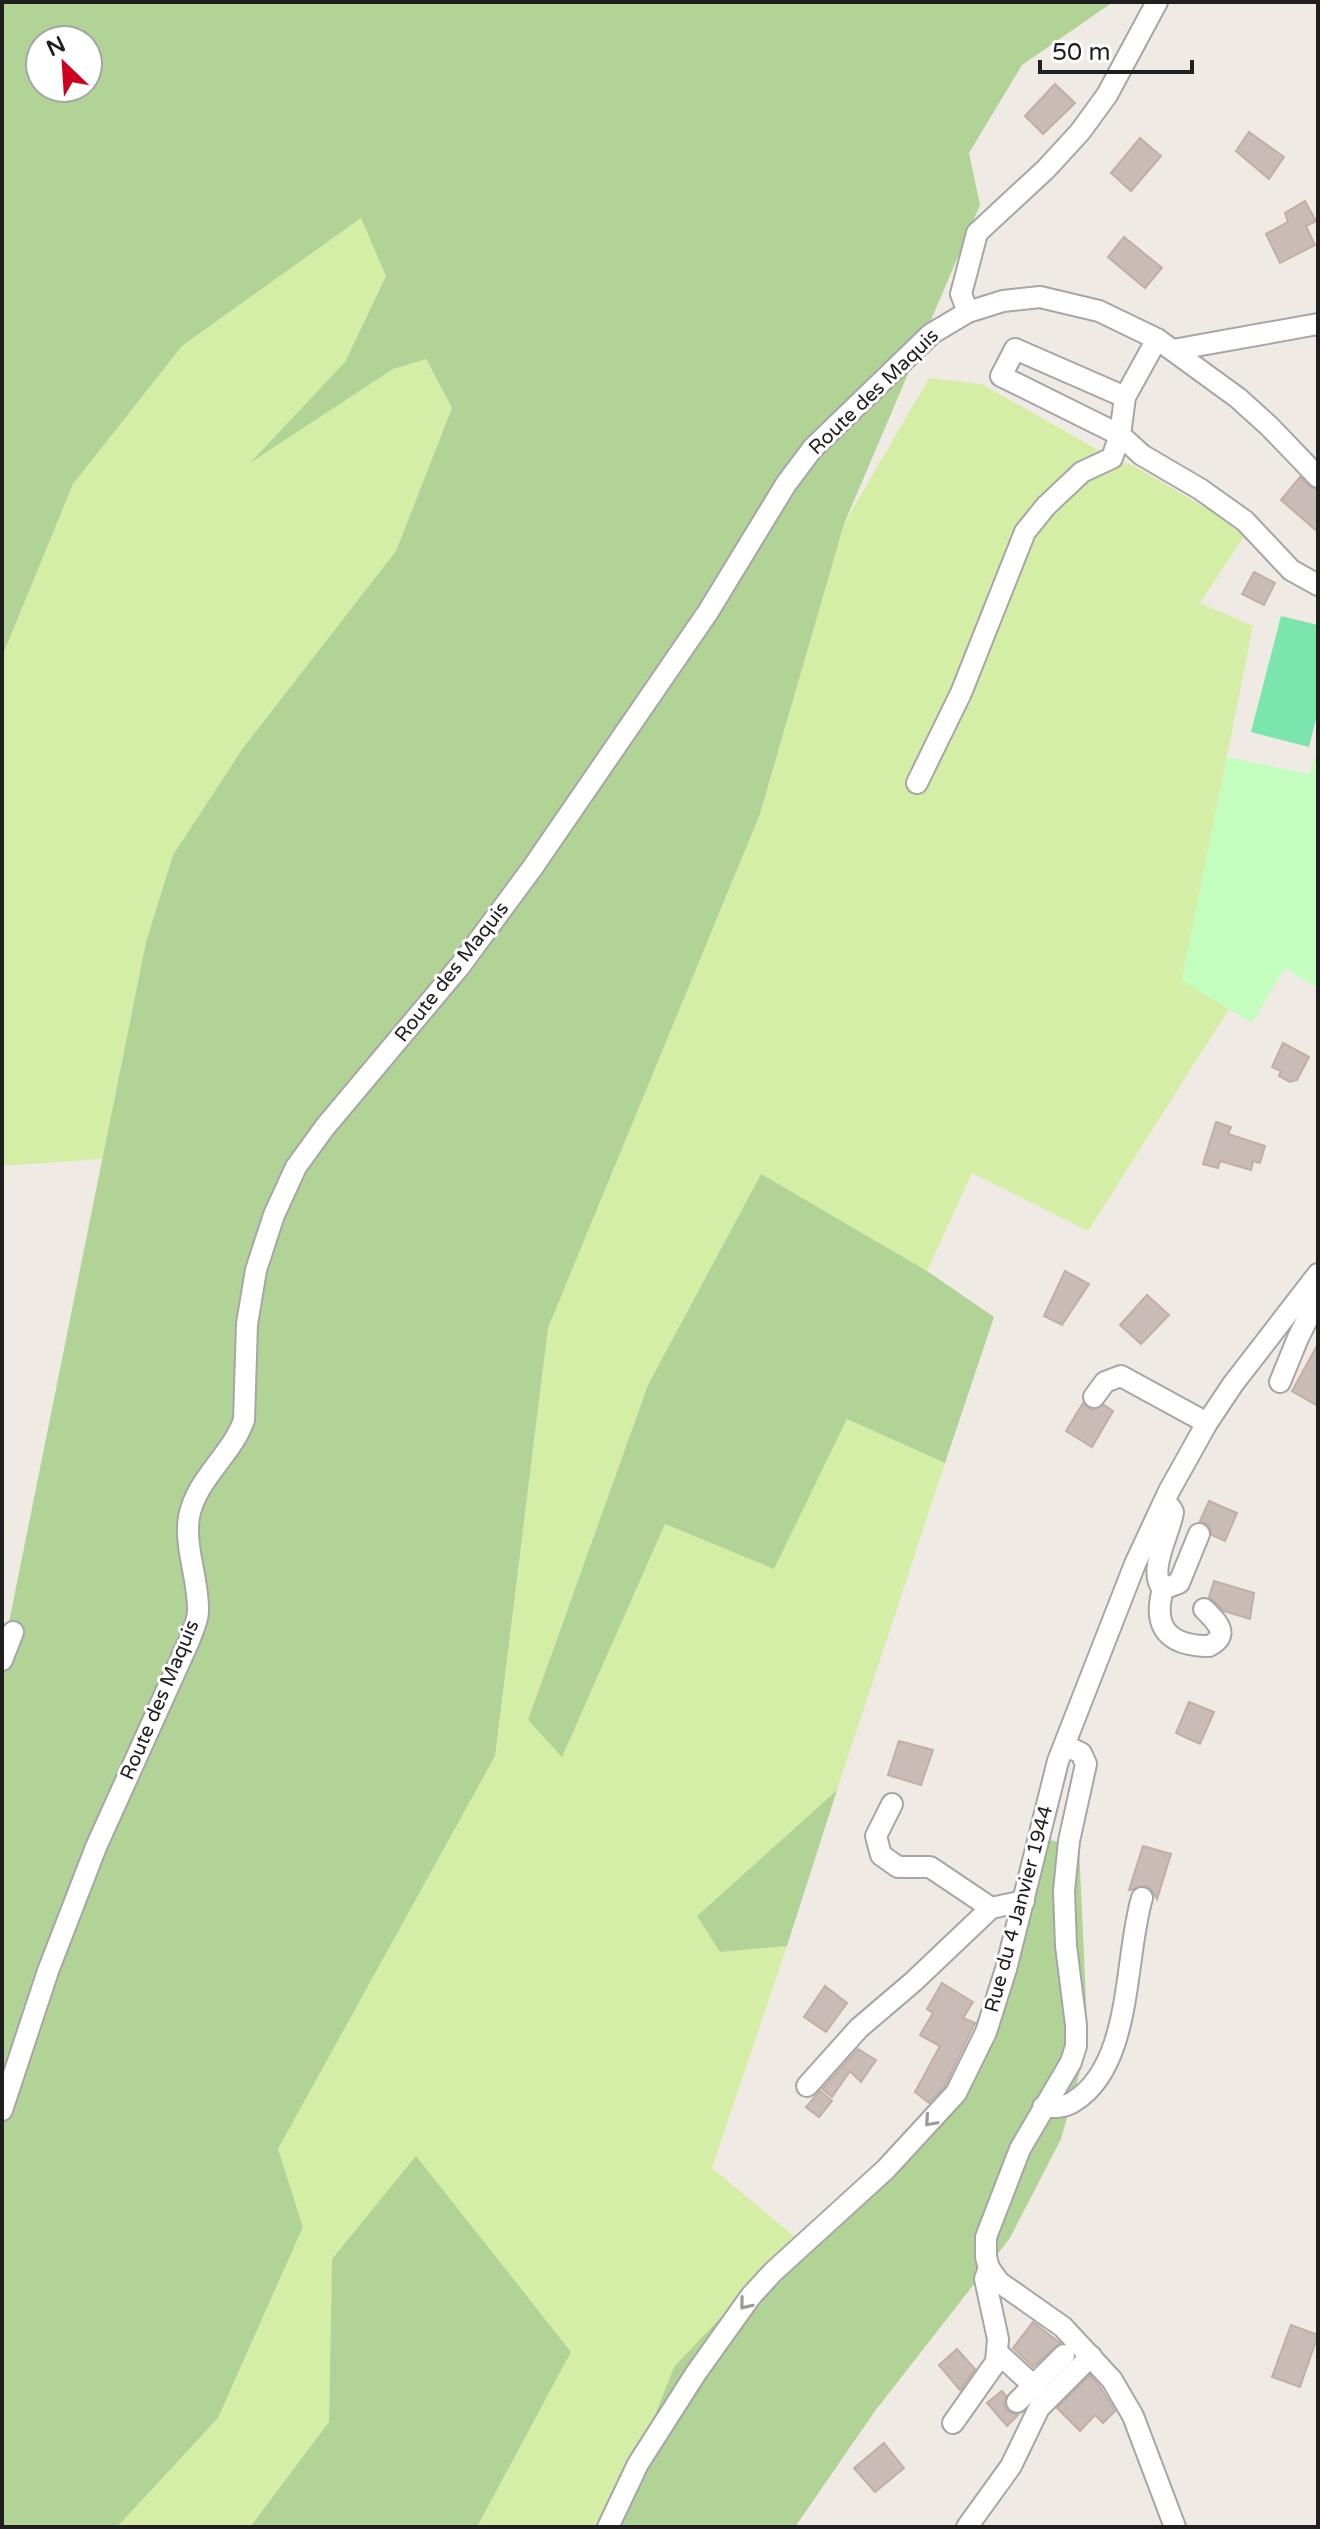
<svg xmlns="http://www.w3.org/2000/svg" width="1320" height="2529" font-family="'Varela Round',sans-serif">
<rect width="100%" height="100%" fill="#f0eae4"/>
<g fill="#d5eea6">
<polygon points="362,217 386,275 345,362 253,460 393,369 426,359 452,408 396,551 243,748 173,855 146,942 102,1159 2,1166 2,657 73,484 182,346"/>
<polygon points="929,378 982,384 1112,458 1134,466 1247,532 1200,603 1253,626 1182,980 1229,1009 1088,1231 972,1173 927,1271 761,1174 648,1385 528,1720 562,1756 665,1524 774,1568 847,1419 945,1463 837,1790 697,1916 720,1952 787,1946 712,2168 796,2238 611,2527 477,2527 571,2352 416,2157 332,2259 329,2422 250,2527 117,2527 218,2418 303,2227 278,2149 495,1756 548,1328 760,814 844,524"/>
</g>
<g fill="#b1d396" fill-rule="evenodd">
<path d="M2,2H1113L1022,65L969,153L980,205L844,524L760,814L548,1328L495,1756L278,2149L303,2227L218,2418L117,2527H2V1657L146,942L173,855L243,748L396,551L452,408L426,359L393,369L250,463L345,362L386,276L361,218L182,346L73,484L2,657ZM40,40H88V88H40Z"/>
<polygon points="761,1174 927,1271 994,1317 945,1463 847,1419 774,1569 665,1524 562,1757 528,1720 648,1385"/>
<polygon points="837,1790 787,1946 720,1952 697,1916"/>
<polygon points="1046,1839 1079,1847 1088,2043 1061,2139 1010,2238 875,2411 795,2527 611,2527 674,2367 796,2238 913,2131 958,2083"/>
<polygon points="416,2156 571,2352 477,2527 250,2527 329,2422 332,2259"/>
</g>
<polygon fill="#c3febe" points="1318,748 1318,988 1285,968 1252,1023 1182,980 1227,757 1309,774"/>
<polygon fill="#7ce5ac" points="1281,616 1318,625 1318,711 1309,747 1251,732"/>
<g fill="#c9bcb7" stroke="#c3aea5" stroke-width="2">
<polygon points="1055,84 1075,103 1043,134 1025,116"/>
<polygon points="1249,132 1284,157 1269,179 1236,151"/>
<polygon points="1140,138 1161,156 1131,191 1111,173"/>
<polygon points="1305,201 1316,221 1306,226 1315,245 1280,263 1266,234 1288,222 1285,213"/>
<polygon points="1124,237 1162,268 1145,288 1108,257"/>
<polygon points="1300,477 1309,486 1318,490 1318,532 1281,500"/>
<polygon points="1254,572 1275,583 1264,605 1242,594"/>
<polygon points="1283,1043 1309,1057 1297,1080 1290,1082 1279,1076 1281,1071 1272,1067"/>
<polygon points="1216,1122 1231,1127 1228,1134 1265,1146 1260,1163 1253,1161 1251,1170 1220,1161 1218,1168 1203,1164"/>
<polygon points="1065,1271 1089,1284 1062,1325 1044,1316"/>
<polygon points="1147,1295 1169,1315 1141,1344 1120,1325"/>
<polygon points="1318,1344 1318,1406 1292,1391"/>
<polygon points="1083,1403 1092,1410 1104,1405 1113,1411 1092,1447 1066,1431"/>
<polygon points="1209,1501 1237,1513 1225,1541 1212,1535 1209,1525 1200,1521"/>
<polygon points="1214,1581 1254,1593 1250,1619 1224,1611 1209,1597"/>
<polygon points="1189,1702 1214,1712 1200,1744 1176,1733"/>
<polygon points="899,1741 933,1750 921,1785 888,1775"/>
<polygon points="1143,1846 1171,1854 1157,1899 1151,1889 1146,1886 1129,1890"/>
<polygon points="942,1983 973,2002 963,2018 975,2023 945,2086 929,2103 915,2092 940,2046 920,2035 933,2013 927,2009"/>
<polygon points="825,1986 847,2003 826,2032 804,2017"/>
<polygon points="858,2049 876,2060 861,2082 850,2071 832,2097 822,2089"/>
<polygon points="820,2091 832,2101 819,2117 806,2107"/>
<polygon points="1033,2322 1060,2343 1033,2367 1013,2348"/>
<polygon points="1291,2325 1318,2335 1300,2387 1272,2377"/>
<polygon points="957,2349 975,2369 960,2390 939,2365"/>
<polygon points="1090,2375 1101,2388 1115,2411 1103,2423 1095,2415 1080,2431 1057,2408"/>
<polygon points="1002,2391 1006,2396 1004,2405 1007,2411 1018,2415 1007,2426 987,2403"/>
<polygon points="884,2443 904,2468 875,2492 854,2468"/>
</g>
<g fill="none" stroke-linecap="round" stroke-linejoin="round">
<g stroke="#a6a6a6" stroke-width="24">
<g id="minor">
<polyline points="968,312 961,294 977,233 1046,169 1080,132 1107,95 1157,2"/>
<polyline points="1173,350 1318,324"/>
<polyline points="1125,397 1015,349 1001,376 1120,435 1125,397 1157,339"/>
<polyline points="917,783 961,693 1025,532 1046,506 1082,472 1112,458 1120,435 1142,455 1200,489 1245,521 1291,570 1318,585"/>
<polyline points="1280,1382 1298,1338 1318,1298"/>
<polyline points="1094,1397 1105,1382 1121,1376 1207,1423"/>
<path d="M1163,1505L1170,1507L1173,1512C1170,1533 1147,1571 1163,1589L1179,1583L1199,1534"/>
<path d="M1163,1589C1152,1628 1169,1646 1209,1646C1231,1635 1217,1622 1204,1609"/>
<polyline points="2,1660 13,1632"/>
<polyline points="1066,1746 1081,1753 1086,1764 1069,1841 1064,1891 1066,1946 1076,2025 1076,2046 1071,2062 1020,2149 986,2237 986,2257 989,2268 999,2282 1063,2327 1112,2380 1133,2416 1175,2527"/>
<polyline points="892,1804 876,1836 881,1855 898,1867 930,1867 991,1908 1024,1901"/>
<polyline points="807,2086 859,2028 913,1982 991,1908"/>
<path d="M1043,2107C1053,2107 1064,2108 1073,2102C1133,2066 1124,1958 1142,1898"/>
<path d="M2,2110L48,1971L96,1847L189,1641C192,1632 198,1621 198,1611C199,1580 184,1548 189,1517C196,1479 232,1455 244,1420L247,1324L256,1270L274,1215L296,1167L325,1127L460,966L533,867L708,612L786,484L813,448L931,334L968,312L1003,301L1040,297L1099,311L1157,339L1238,398L1269,426L1318,477"/>
<polyline points="998,2353 1034,2386"/>
<polyline points="1017,2402 1064,2355"/>
<polyline points="953,2423 996,2362 998,2339 985,2279 989,2268"/>
<polyline points="608,2527 638,2464 696,2373 751,2296 773,2272 886,2169 956,2093 986,2032 1006,1969 1058,1761 1135,1564 1169,1491 1207,1423 1233,1384 1318,1274"/>
<polyline points="967,2527 1011,2466 1039,2408 1091,2356"/>
</g>
</g>
<use href="#minor" stroke="#fff" stroke-width="20"/>
</g>
<defs><path id="oneway-chevron" d="M-2-3.5L2.5 0L-2 3.5" fill="none" stroke-width="1.6" stroke-linecap="round" stroke-linejoin="round" transform="scale(2)"/></defs>
<g stroke="#9a9a9a">
<use href="#oneway-chevron" transform="translate(930 2121) rotate(132)"/>
<use href="#oneway-chevron" transform="translate(745 2304) rotate(129)"/>
</g>
<g text-anchor="middle" dominant-baseline="central" stroke-width="6" stroke-linejoin="round" paint-order="stroke">
<g font-size="20" fill="#1f1f1f" stroke="#fff">
<text transform="translate(874 392) rotate(-44)">Route des Maquis</text>
<text transform="translate(452 972) rotate(-52)">Route des Maquis</text>
<text transform="translate(160 1700) rotate(-67)">Route des Maquis</text>
<text transform="translate(1019 1909) rotate(-75)">Rue du 4 Janvier 1944</text>
</g>
</g>
<rect width="1320" height="2529" fill="none" stroke="#1f1f1f" stroke-width="8"/>
<g transform="translate(64 64) rotate(335)"><circle r="38" fill="#ffffff" stroke="#a5a5a5" stroke-width="2"/>
<path d="M0-6L14 30L0 20L-14 30Z" fill="#ce0020"/>
<text y="-12" font-size="22" font-weight="bold" text-anchor="middle" fill="#1f1f1f">N</text>
</g>
<path d="M1040 60v12h152v-12" fill="none" stroke="#1f1f1f" stroke-width="4"/>
<text x="1052" y="60" font-size="24" fill="#1f1f1f" stroke="#ffffff" stroke-width="6" paint-order="stroke">50 m</text>
</svg>
